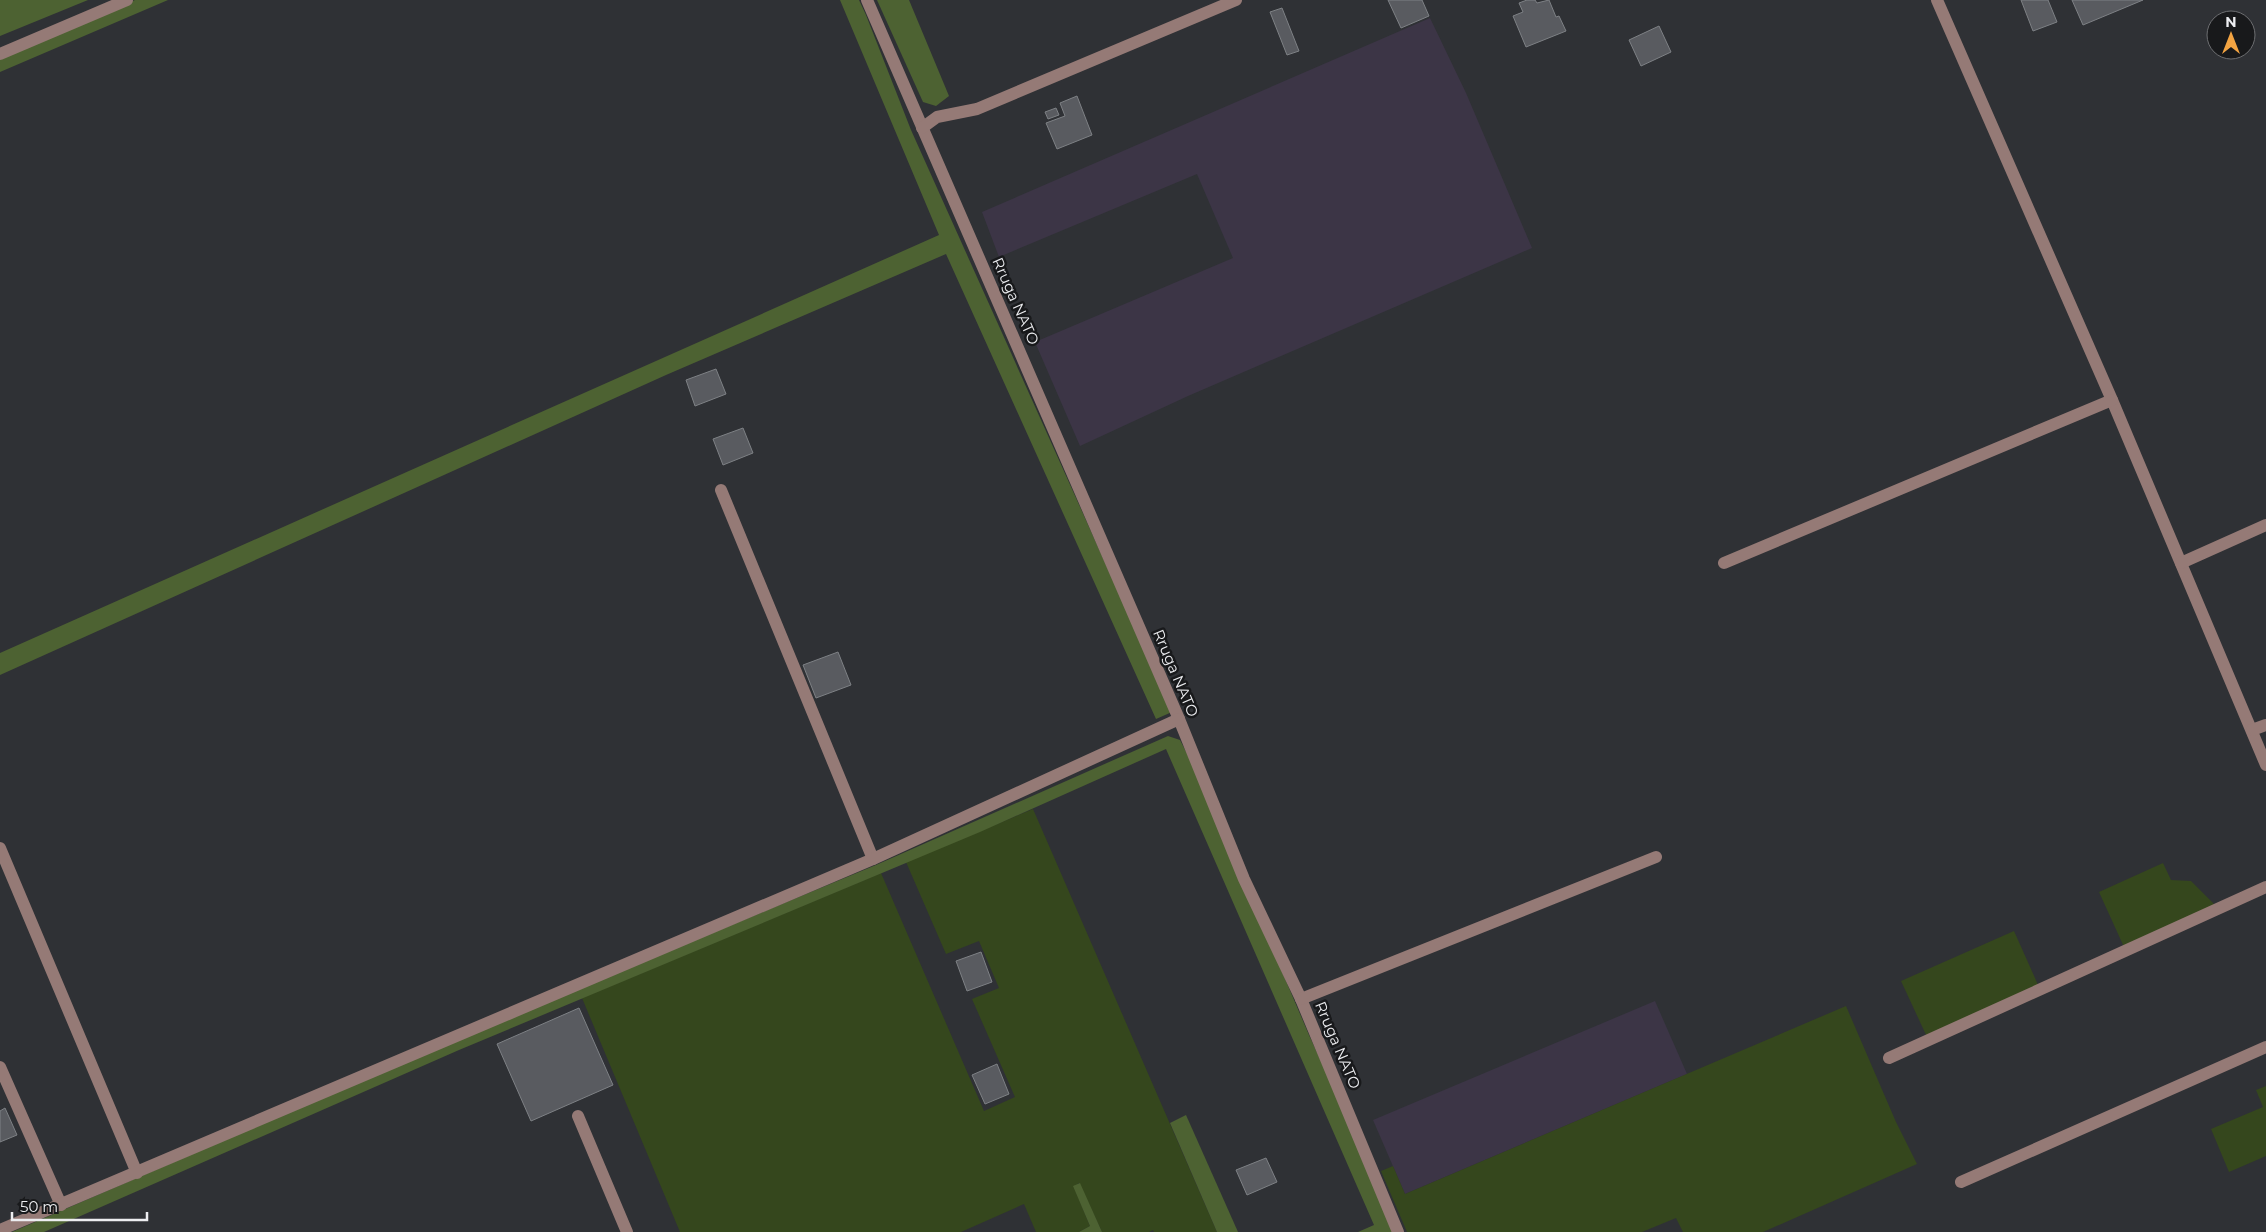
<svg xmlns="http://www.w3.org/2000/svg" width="2266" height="1232" font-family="Montserrat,sans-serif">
<rect width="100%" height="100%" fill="#2f3135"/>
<g fill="#3c3546">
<polygon points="1430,18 1466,93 1532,248 1188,396 1080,446 1035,342 1233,258 1197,174 999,257 982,212"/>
<polygon points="1655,1001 1687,1074 1405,1194 1373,1120"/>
</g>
<g fill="#35471d">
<polygon points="1033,809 1217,1232 1154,1232 1153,1230 1149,1232 1102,1232 1079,1183 1074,1187 1090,1226 1079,1232 1036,1232 1024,1204 961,1232 680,1232 582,998 881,873 984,1111 1015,1097 972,999 999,988 979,941 946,954 906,862"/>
<polygon points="2163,863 2171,880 2191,881 2215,905 2124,947 2099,892"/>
<polygon points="2014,931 2039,987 1927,1037 1901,981"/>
<polygon points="1846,1006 1896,1122 1917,1164 1763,1232 1683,1232 1676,1218 1642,1232 1407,1232 1381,1171 1393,1166 1405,1194"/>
<polygon points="2266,1086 2266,1156 2229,1172 2211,1129 2263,1107 2256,1090"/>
</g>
<g fill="#4d6232">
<polygon points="0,0 88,0 0,36"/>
<polygon points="135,0 168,0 0,72 0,57"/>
<polygon points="840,0 859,0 866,15 911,130 1172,712 1156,719 946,254 666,375 0,675 0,653 939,235"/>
<polygon points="877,0 909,0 949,96 936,106 923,102"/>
<polygon points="1168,736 1180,740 1199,777 1309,1035 1358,1142 1393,1232 1358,1232 1374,1225 1166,749 980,832 459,1050 44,1232 12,1232 505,1019 876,865"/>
<polygon points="1186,1115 1238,1232 1217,1232 1170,1123"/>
<polygon points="1080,1183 1102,1232 1079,1232 1090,1226 1073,1186"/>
</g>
<g fill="#595b60" stroke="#7e8185">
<polygon points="1388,0 1422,0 1429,16 1401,28"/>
<polygon points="1527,0 1535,0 1537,3 1549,0 1556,17 1559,16 1566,31 1526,47 1513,16 1523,12 1519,3"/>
<polygon points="2021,0 2048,0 2057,22 2033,31"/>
<polygon points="2072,0 2143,0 2083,25"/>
<polygon points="1282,8 1299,51 1287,55 1270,12"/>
<polygon points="1659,26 1671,52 1641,66 1629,40"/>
<polygon points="1077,96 1092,135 1057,149 1046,123 1065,116 1060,103"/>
<polygon points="1056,108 1059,115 1048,119 1045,112"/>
<polygon points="716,369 726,394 695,406 686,380"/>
<polygon points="743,428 753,453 723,465 713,439"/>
<polygon points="838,652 851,685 816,698 803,665"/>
<polygon points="981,952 992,982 967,991 956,961"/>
<polygon points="579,1008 613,1085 531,1121 497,1044"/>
<polygon points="997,1064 1009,1094 985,1104 972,1075"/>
<polygon points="5,1108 17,1135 0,1142 0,1111"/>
<polygon points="1266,1158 1277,1182 1247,1195 1236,1170"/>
</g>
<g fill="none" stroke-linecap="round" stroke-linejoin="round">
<g stroke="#957a76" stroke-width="12">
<polyline points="867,0 1179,719 1244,879 1301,999 1398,1232"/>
<polyline points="1937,0 2112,400 2266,765"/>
<polyline points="0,54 127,0"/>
<polyline points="922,128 937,117 977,109 1236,0"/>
<polyline points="721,490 873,859"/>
<polyline points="1724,563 2112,400"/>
<polyline points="2181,563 2266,525"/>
<polyline points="2252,730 2266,725"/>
<polyline points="0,848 137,1173"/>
<polyline points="1301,999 1656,857"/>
<polyline points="1889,1058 2266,887"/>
<polyline points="0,1067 61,1205"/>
<polyline points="578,1116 627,1232"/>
<polyline points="1961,1182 2266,1047"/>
<polyline points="0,1230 873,859 1179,719"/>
</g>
</g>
<g text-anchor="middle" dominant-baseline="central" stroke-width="5" stroke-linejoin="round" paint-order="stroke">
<g font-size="15" fill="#edeef1" stroke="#18191b">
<text transform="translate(1016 301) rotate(66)">Rruga NATO</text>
<text transform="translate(1176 673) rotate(67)">Rruga NATO</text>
<text transform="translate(1338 1045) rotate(67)">Rruga NATO</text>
</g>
</g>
<g transform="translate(2231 35)"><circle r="24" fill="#18191b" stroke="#6d6e71"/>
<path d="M0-4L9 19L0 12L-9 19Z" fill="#f3a442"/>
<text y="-8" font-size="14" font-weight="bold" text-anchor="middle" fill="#edeef1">N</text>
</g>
<path d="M12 1212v8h135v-8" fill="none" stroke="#edeef1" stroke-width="2.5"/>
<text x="20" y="1212" font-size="15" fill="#edeef1" stroke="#18191b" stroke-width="4" paint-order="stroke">50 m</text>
</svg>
